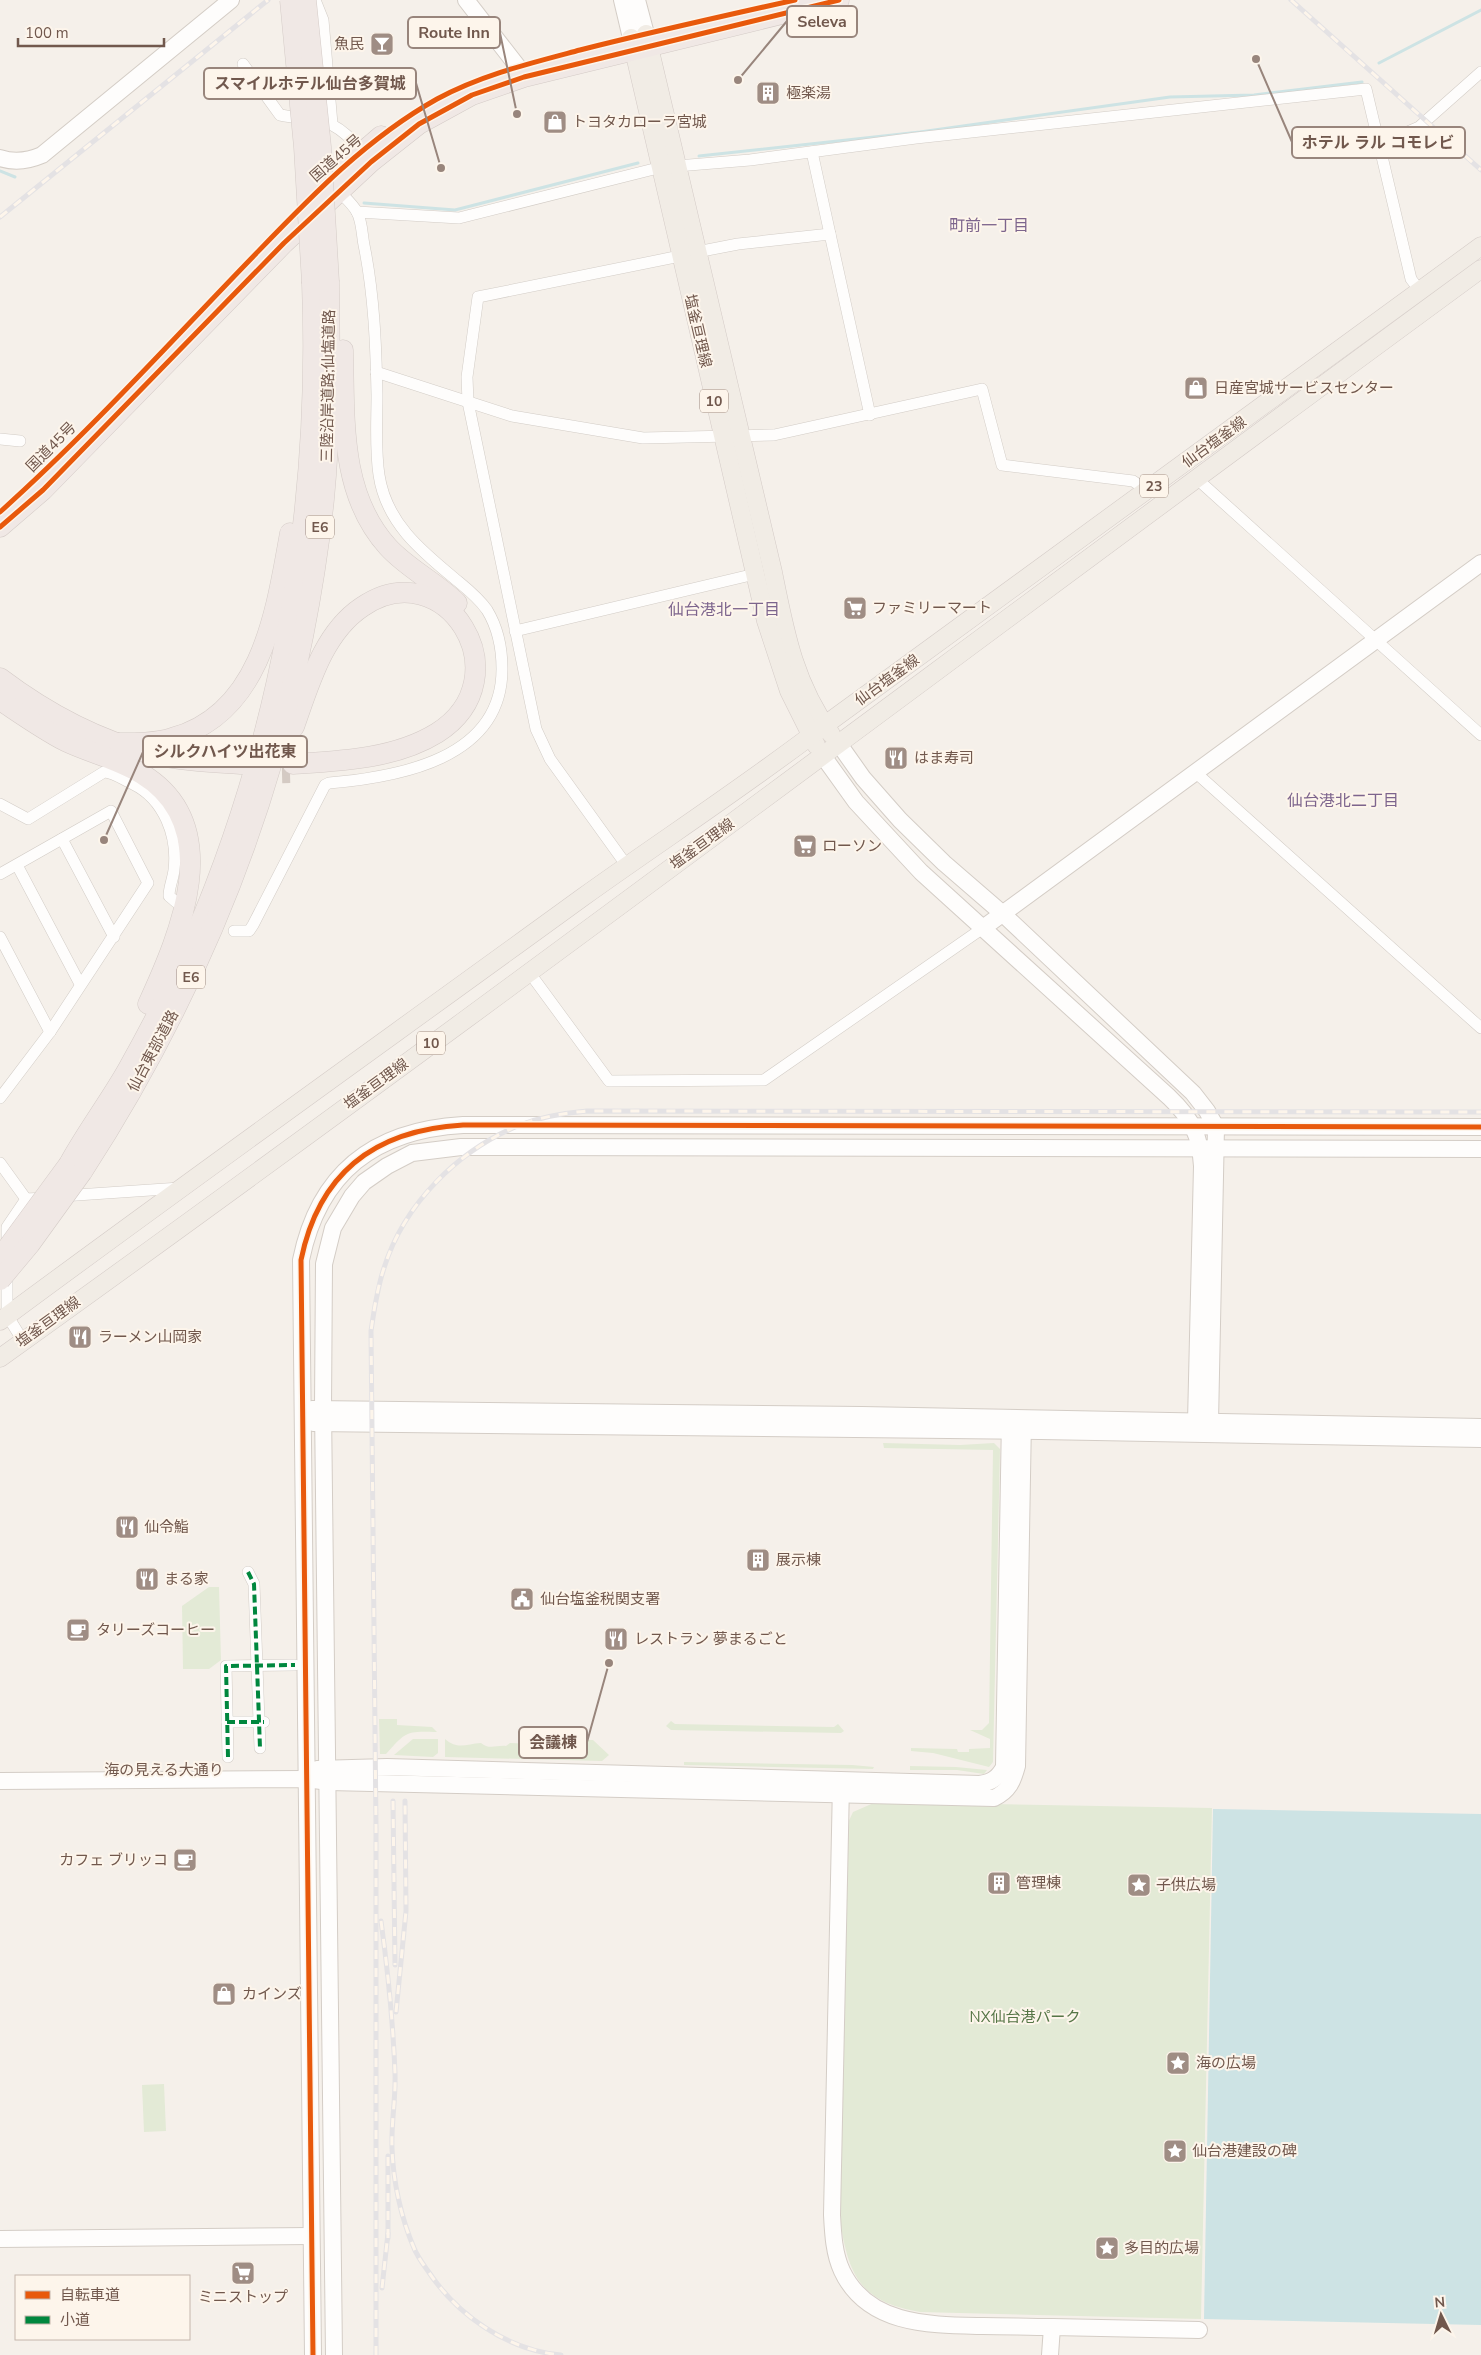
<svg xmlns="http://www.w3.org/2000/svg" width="1481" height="2355" font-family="'Nunito Sans','Noto Sans JP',sans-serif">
<rect width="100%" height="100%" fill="#f5f0ea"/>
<g fill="#e3ead6">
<polygon points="883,1443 960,1445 994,1443 1000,1449 993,1762 989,1767 933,1753 911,1751 911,1748 957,1749 958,1752 969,1752 969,1749 990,1748 990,1739 970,1730 982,1730 989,1723 993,1450 884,1448"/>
<polygon points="209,1587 219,1587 221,1660 209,1669 183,1669 182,1606"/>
<path d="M379,1719H397V1725L432,1727L437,1732C407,1731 406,1731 386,1754H380Z"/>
<polygon points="671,1721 675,1724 834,1727 838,1724 844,1731 841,1733 671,1730 666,1726"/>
<polygon points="413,1739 438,1739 438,1753 433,1757 394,1755"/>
<path d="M445,1739C458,1750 466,1744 481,1743C489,1750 496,1745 506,1746L510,1743L535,1744L556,1739L593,1740L609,1755L602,1761L445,1757Z"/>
<polygon points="684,1762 852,1765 874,1767 873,1769 684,1765"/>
<polygon points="910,1766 956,1767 987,1770 984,1774 957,1770 910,1770"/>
<path d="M876,1802L1212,1808L1201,2319L920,2312C860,2302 848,2275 840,2219L847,1825L853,1812Z"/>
<polygon points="164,2084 166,2131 144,2132 142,2085"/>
</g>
<polygon fill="#cde3e4" points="1213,1809 1481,1814 1481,2325 1204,2319"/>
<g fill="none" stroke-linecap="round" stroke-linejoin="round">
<g stroke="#cde3e4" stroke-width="3">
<polyline points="1379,63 1481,10"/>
<polyline points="699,156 920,132 1170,97 1254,95 1362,82"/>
<polyline points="0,171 15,177"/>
<polyline points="364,203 455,210 638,163"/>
</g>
<polyline stroke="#d4cac3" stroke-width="20" stroke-dasharray="20 10" stroke-linecap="butt" points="252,774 290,773"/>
<g stroke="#d2ccc6" stroke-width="12">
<g id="street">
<polyline points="315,0 323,20 332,124"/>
<path d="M243,64L280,115C323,123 331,115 362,151"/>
<polyline points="1378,145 1419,127 1481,72"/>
<polyline points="812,152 830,234"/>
<polyline points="677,166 750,160 916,138 1366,89 1411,279 1420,291"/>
<polyline points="357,212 459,218 662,167"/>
<polyline points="697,252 738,244 830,234 870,415"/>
<polyline points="376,372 512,416 643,438 774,435 982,389 1002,465 1133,481 1148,491"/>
<polyline points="0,439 20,441"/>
<polyline points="1196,478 1481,735"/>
<polyline points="515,631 755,574"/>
<polyline points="1195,772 1481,1028"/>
<path d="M0,804L28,819L104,772C113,772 124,780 133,784C164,799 178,836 174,870C173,879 169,887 169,896L176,902"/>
<polyline points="62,839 114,937"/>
<polyline points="17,865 80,984"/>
<polyline points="627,866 550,759 536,729 468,402 467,377 478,297 680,256"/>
<polyline points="0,874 111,811 148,883 50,1032 0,1098"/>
<path d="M234,931H249L253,925L325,785L329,783C399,777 502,759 502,669C502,648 498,628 487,610C478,597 466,588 454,578C420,550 386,522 379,475C375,449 377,421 377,395C376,345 374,294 364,245C362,235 362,221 357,212C352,203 343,196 337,189"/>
<polyline points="0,937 50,1032"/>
<polyline points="529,972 609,1081 764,1080 983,928"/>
<polyline points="0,1163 26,1199"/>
<polyline points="62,1196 180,1188"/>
<polyline points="26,1199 46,1198"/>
<polyline points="7,1247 7,1227 26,1199"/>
<polyline points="7,1273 7,1315 23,1341"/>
<polyline points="248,1572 254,1584 260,1748"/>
<polyline points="227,1722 264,1722"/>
<polyline points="228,1757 226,1666 295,1665"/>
</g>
</g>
<g stroke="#d4cdc6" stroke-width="18">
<g id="secondary">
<polyline points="466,0 518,67"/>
<polyline points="622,0 631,38"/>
<polyline points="637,0 646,34"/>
<path d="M0,158C15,163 28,161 42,155L231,0"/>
<polyline points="839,744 863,778 900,820 944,863 1003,914 1193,1093 1207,1111 1216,1127 1210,1422 1204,1432"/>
<path d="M823,756L856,802L921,872L1169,1097C1192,1119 1200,1135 1202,1166L1196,1422L1201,1430"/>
<polyline points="983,928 1481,563"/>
<polyline points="312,1409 862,1415 1481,1427"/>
<polyline points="313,1423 1041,1431 1481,1439"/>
<path d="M317,1769L387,1767L980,1784C992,1782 998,1778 1004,1767L1010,1418"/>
<path d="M0,1781L306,1779L329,1782L994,1798C1009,1791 1013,1781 1017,1766L1023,1419"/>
<path d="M841,1784L832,2215C833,2234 834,2254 842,2271C868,2326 931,2325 983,2326C1006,2326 1029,2327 1052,2327"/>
<polyline points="0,2239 311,2236"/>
<path d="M313,2355L301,1260C319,1172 375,1130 463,1125L1481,1127"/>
<polyline points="334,2355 323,1408 324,1264 333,1228 352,1196 364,1182 387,1166 412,1153 461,1147 1481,1149"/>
<polyline points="1050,2355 1052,2327 1199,2330"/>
</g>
</g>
<g stroke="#d4cbc7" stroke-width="19">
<g id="primary">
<path d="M646,34L773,572C785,632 794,683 831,734"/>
<polyline points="631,38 766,621 789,691 816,745"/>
<path d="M0,1321C193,1178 389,1038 583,897C664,839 747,785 825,725L1481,246"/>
<path d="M0,1358C498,1001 987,631 1481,269"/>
</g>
</g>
<g stroke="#d4cbc7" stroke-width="21">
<g id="highway">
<polyline points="314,194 381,136"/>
<path d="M343,350C345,418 339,493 388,547C408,569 436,582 457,603"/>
<polyline points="0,527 43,490 284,243 371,162 419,124 472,95 524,77 839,0"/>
<path d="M0,678C45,712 97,740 152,754C182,761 213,762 243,764"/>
<path d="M0,700C21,714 42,729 65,741C90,753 118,759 142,774C227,826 180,934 148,1004"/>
<path d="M119,743C137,743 155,743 172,738C262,714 276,611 290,533"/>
<path d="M293,764C340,761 395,759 437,733C525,677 445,550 362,607C323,633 309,685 294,727"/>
<path d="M69,1164C87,1131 110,1101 128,1069C148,1033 167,997 184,960C280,749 321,515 312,283"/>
<path d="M82,1172C216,966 298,744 324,499C331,427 330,354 329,282"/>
</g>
</g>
<use href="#street" stroke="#fefdfc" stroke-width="11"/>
<use href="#secondary" stroke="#fefdfc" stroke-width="16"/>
<use href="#primary" stroke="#f1ece5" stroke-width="18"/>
<use href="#highway" stroke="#f0e8e5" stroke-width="20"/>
<g stroke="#e4e2e4" stroke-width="5">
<g id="rail">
<polyline points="1291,0 1481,170"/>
<polyline points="0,217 268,0"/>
<polyline points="393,1801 395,1965"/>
<path d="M381,1921C388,1972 393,2022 395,2073C396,2098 391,2123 392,2148C393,2181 401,2218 414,2248C417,2256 423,2264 428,2271C457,2315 507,2350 561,2355"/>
<polyline points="396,2012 406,1911 405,1801"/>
<polyline points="388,2238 388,2156"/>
<polyline points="382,2288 388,2233"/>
<path d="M376,2355V1828L371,1331C374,1310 377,1289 384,1268C404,1204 458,1150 520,1125C541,1117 564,1113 587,1111L1481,1112"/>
</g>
</g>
<use href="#rail" stroke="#fdf5eb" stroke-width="3" stroke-dasharray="9" stroke-linecap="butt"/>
<g stroke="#d4cbc7" stroke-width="21" stroke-linecap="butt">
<g id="highway-bridge">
<polyline points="290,0 304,147 312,283"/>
<polyline points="306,0 321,147 329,282"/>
<polyline points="0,1258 69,1164"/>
<polyline points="0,1280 30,1244 82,1172"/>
</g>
</g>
<use href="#highway-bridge" stroke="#f0e8e5" stroke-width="20"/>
<g stroke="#00873e" stroke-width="4" stroke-dasharray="8 4" stroke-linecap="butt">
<polyline points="248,1572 254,1584 260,1748"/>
<polyline points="227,1722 264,1722"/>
<polyline points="228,1757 226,1666 295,1665"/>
</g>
<g stroke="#fdf5eb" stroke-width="8">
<g id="cycleway">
<path d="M0,512C86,435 165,348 245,265C304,204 362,141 437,99C481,75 531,63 580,50C651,32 723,16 795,0"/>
<polyline points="0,527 43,490 284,243 371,162 419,124 472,95 524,77 839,0"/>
<path d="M313,2355L301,1260C319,1172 375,1130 463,1125L1481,1127"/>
</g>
</g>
<use href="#cycleway" stroke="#e8590c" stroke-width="5"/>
</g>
<defs>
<g id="bar-square" transform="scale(1.25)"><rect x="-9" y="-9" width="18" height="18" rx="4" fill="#9f8d84" stroke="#fdf5eb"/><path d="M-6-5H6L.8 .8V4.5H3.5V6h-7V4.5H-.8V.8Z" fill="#fff"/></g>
<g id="building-square" transform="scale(1.25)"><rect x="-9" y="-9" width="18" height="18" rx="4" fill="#9f8d84" stroke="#fdf5eb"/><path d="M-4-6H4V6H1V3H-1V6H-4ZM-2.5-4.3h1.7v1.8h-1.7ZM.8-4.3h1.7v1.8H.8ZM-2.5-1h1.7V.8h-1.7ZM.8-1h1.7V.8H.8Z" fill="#fff"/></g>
<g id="shop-square" transform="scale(1.25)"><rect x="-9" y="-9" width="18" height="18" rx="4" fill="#9f8d84" stroke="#fdf5eb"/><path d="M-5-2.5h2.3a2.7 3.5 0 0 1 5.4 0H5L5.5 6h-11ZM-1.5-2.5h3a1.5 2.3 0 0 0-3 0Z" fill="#fff"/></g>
<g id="supermarket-square" transform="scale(1.25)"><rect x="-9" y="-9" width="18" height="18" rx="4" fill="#9f8d84" stroke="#fdf5eb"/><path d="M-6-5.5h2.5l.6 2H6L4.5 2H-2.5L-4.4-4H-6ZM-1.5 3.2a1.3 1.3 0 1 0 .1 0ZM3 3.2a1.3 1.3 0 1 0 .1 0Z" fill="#fff"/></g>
<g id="restaurant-square" transform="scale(1.25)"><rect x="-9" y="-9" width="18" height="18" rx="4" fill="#9f8d84" stroke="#fdf5eb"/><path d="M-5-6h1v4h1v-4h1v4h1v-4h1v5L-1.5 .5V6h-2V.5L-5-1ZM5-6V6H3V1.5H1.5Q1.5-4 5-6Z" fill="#fff"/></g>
<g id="civic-square" transform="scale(1.25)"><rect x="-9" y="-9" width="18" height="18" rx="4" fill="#9f8d84" stroke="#fdf5eb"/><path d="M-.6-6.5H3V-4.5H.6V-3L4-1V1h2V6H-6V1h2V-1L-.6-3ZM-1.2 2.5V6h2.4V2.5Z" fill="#fff"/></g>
<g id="cafe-square" transform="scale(1.25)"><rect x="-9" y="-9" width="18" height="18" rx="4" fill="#9f8d84" stroke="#fdf5eb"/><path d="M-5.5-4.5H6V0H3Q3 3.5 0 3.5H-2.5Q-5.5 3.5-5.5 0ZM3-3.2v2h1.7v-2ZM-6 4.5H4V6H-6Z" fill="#fff"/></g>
<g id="sight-square" transform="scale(1.25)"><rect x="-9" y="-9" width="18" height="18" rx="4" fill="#9f8d84" stroke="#fdf5eb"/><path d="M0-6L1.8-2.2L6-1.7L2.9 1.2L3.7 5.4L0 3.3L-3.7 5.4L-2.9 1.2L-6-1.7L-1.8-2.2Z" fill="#fff"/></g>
</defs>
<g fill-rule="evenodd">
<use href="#bar-square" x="382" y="44"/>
<use href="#building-square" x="768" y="93"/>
<use href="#shop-square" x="555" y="122"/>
<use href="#shop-square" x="1196" y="388"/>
<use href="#supermarket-square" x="855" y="608"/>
<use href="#restaurant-square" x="896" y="758"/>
<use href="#supermarket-square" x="805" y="846"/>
<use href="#restaurant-square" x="80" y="1337"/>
<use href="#restaurant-square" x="127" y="1527"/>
<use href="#building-square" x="758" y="1560"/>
<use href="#restaurant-square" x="147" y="1579"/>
<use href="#civic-square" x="522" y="1599"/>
<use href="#cafe-square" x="78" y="1630"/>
<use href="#restaurant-square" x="616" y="1639"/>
<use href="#cafe-square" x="185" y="1860"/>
<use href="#building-square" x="999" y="1883"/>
<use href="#sight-square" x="1139" y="1885"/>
<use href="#shop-square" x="224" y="1994"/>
<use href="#sight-square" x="1178" y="2063"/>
<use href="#sight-square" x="1175" y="2151"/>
<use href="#sight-square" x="1107" y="2248"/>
<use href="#supermarket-square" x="243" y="2273"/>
</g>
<g text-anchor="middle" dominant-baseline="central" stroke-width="4" stroke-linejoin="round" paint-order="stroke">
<g fill="#fdf5eb" stroke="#9b877c" stroke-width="1">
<rect x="700" y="389.5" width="28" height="23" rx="4"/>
<rect x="1140" y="474.5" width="28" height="23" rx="4"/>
<rect x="306" y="515.5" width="28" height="23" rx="4"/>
<rect x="177" y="965.5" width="28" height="23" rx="4"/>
<rect x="417" y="1031.5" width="28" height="23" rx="4"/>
</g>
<g font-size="14" font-weight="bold" fill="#71584d">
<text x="714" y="401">10</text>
<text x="1154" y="486">23</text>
<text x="320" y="527">E6</text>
<text x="191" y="977">E6</text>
<text x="431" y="1043">10</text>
</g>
<g font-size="15" fill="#71584d" stroke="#fdf5eb" text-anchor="start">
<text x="364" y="44" text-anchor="end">魚民</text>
<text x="786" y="93">極楽湯</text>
<text x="572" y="122">トヨタカローラ宮城</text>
<text x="1214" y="388">日産宮城サービスセンター</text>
<text x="872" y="608">ファミリーマート</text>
<text x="914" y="758">はま寿司</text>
<text x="822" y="846">ローソン</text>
<text x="98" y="1337">ラーメン山岡家</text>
<text x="144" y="1527">仙令鮨</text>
<text x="776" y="1560">展示棟</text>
<text x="164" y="1579">まる家</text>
<text x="540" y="1599">仙台塩釜税関支署</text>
<text x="96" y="1630">タリーズコーヒー</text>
<text x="634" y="1639">レストラン 夢まるごと</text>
<text x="168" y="1860" text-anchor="end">カフェ ブリッコ</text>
<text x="1016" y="1883">管理棟</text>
<text x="1156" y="1885">子供広場</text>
<text x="242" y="1994">カインズ</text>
<text x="1196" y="2063">海の広場</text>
<text x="1192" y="2151">仙台港建設の碑</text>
<text x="1124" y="2248">多目的広場</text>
<text x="243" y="2297" text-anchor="middle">ミニストップ</text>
</g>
<g font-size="15" fill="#71584d" stroke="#fdf5eb">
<text transform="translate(336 158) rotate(-41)">国道45号</text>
<text transform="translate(698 331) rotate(77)">塩釜亘理線</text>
<text transform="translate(328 386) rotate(-89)">三陸沿岸道路;仙塩道路</text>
<text transform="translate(1214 442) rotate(-36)">仙台塩釜線</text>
<text transform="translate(51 447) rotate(-45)">国道45号</text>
<text transform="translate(887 680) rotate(-36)">仙台塩釜線</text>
<text transform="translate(702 844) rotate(-36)">塩釜亘理線</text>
<text transform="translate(153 1051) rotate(-62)">仙台東部道路</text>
<text transform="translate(376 1084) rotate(-36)">塩釜亘理線</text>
<text transform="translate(48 1322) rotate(-36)">塩釜亘理線</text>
<text x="164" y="1770">海の見える大通り</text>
</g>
<g font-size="15" fill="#567646" stroke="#fdf5eb">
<text x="1025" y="2017">NX仙台港パーク</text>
</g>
<g font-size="16" fill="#7d658d" stroke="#fdf5eb">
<text x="989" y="226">町前一丁目</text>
<text x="724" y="610">仙台港北一丁目</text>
<text x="1343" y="801">仙台港北二丁目</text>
</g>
</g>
<path fill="none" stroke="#98857c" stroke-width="2" d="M738 80L787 21M517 114L500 33M441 168L416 83M1256 59L1292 142M104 840L143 752M609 1663L587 1742"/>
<g fill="#98857c" stroke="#fdf5eb" stroke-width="2">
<circle cx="738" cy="80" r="5"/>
<circle cx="517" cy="114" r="5"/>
<circle cx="441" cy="168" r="5"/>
<circle cx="1256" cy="59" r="5"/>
<circle cx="104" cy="840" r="5"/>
<circle cx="609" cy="1663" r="5"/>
</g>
<g fill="#fdf5eb" stroke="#98857c" stroke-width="2">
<rect x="787" y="6" width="70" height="31" rx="5"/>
<rect x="408" y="17" width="92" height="31" rx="5"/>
<rect x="204" y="68" width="212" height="31" rx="5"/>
<rect x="1292" y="127" width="173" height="31" rx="5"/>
<rect x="143" y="736" width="164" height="31" rx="5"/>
<rect x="519" y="1727" width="68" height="31" rx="5"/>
</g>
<g font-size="16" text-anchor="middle" font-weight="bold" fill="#71584d">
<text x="822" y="27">Seleva</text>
<text x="454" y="38">Route Inn</text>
<text x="310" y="89">スマイルホテル仙台多賀城</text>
<text x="1378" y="148">ホテル ラル コモレビ</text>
<text x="225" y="757">シルクハイツ出花東</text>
<text x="553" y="1748">会議棟</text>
</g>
<rect x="15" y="2275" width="175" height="65" fill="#fdf5eb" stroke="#c5b6ac"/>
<rect x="25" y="2291" width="25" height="8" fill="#e8590c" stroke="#c5b6ac"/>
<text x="60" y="2300" font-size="15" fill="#71584d">自転車道</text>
<rect x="25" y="2316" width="25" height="8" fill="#00873e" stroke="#c5b6ac"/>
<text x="60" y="2325" font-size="15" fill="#71584d">小道</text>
<g transform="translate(1441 2315) rotate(355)" stroke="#fdf5eb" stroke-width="4" paint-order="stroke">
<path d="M0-4L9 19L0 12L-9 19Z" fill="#71584d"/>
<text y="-8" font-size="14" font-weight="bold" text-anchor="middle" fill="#71584d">N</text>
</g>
<path d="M18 38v8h146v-8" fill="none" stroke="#71584d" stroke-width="2.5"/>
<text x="25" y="38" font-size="15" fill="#71584d" stroke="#fdf5eb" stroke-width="4" paint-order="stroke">100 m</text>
</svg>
